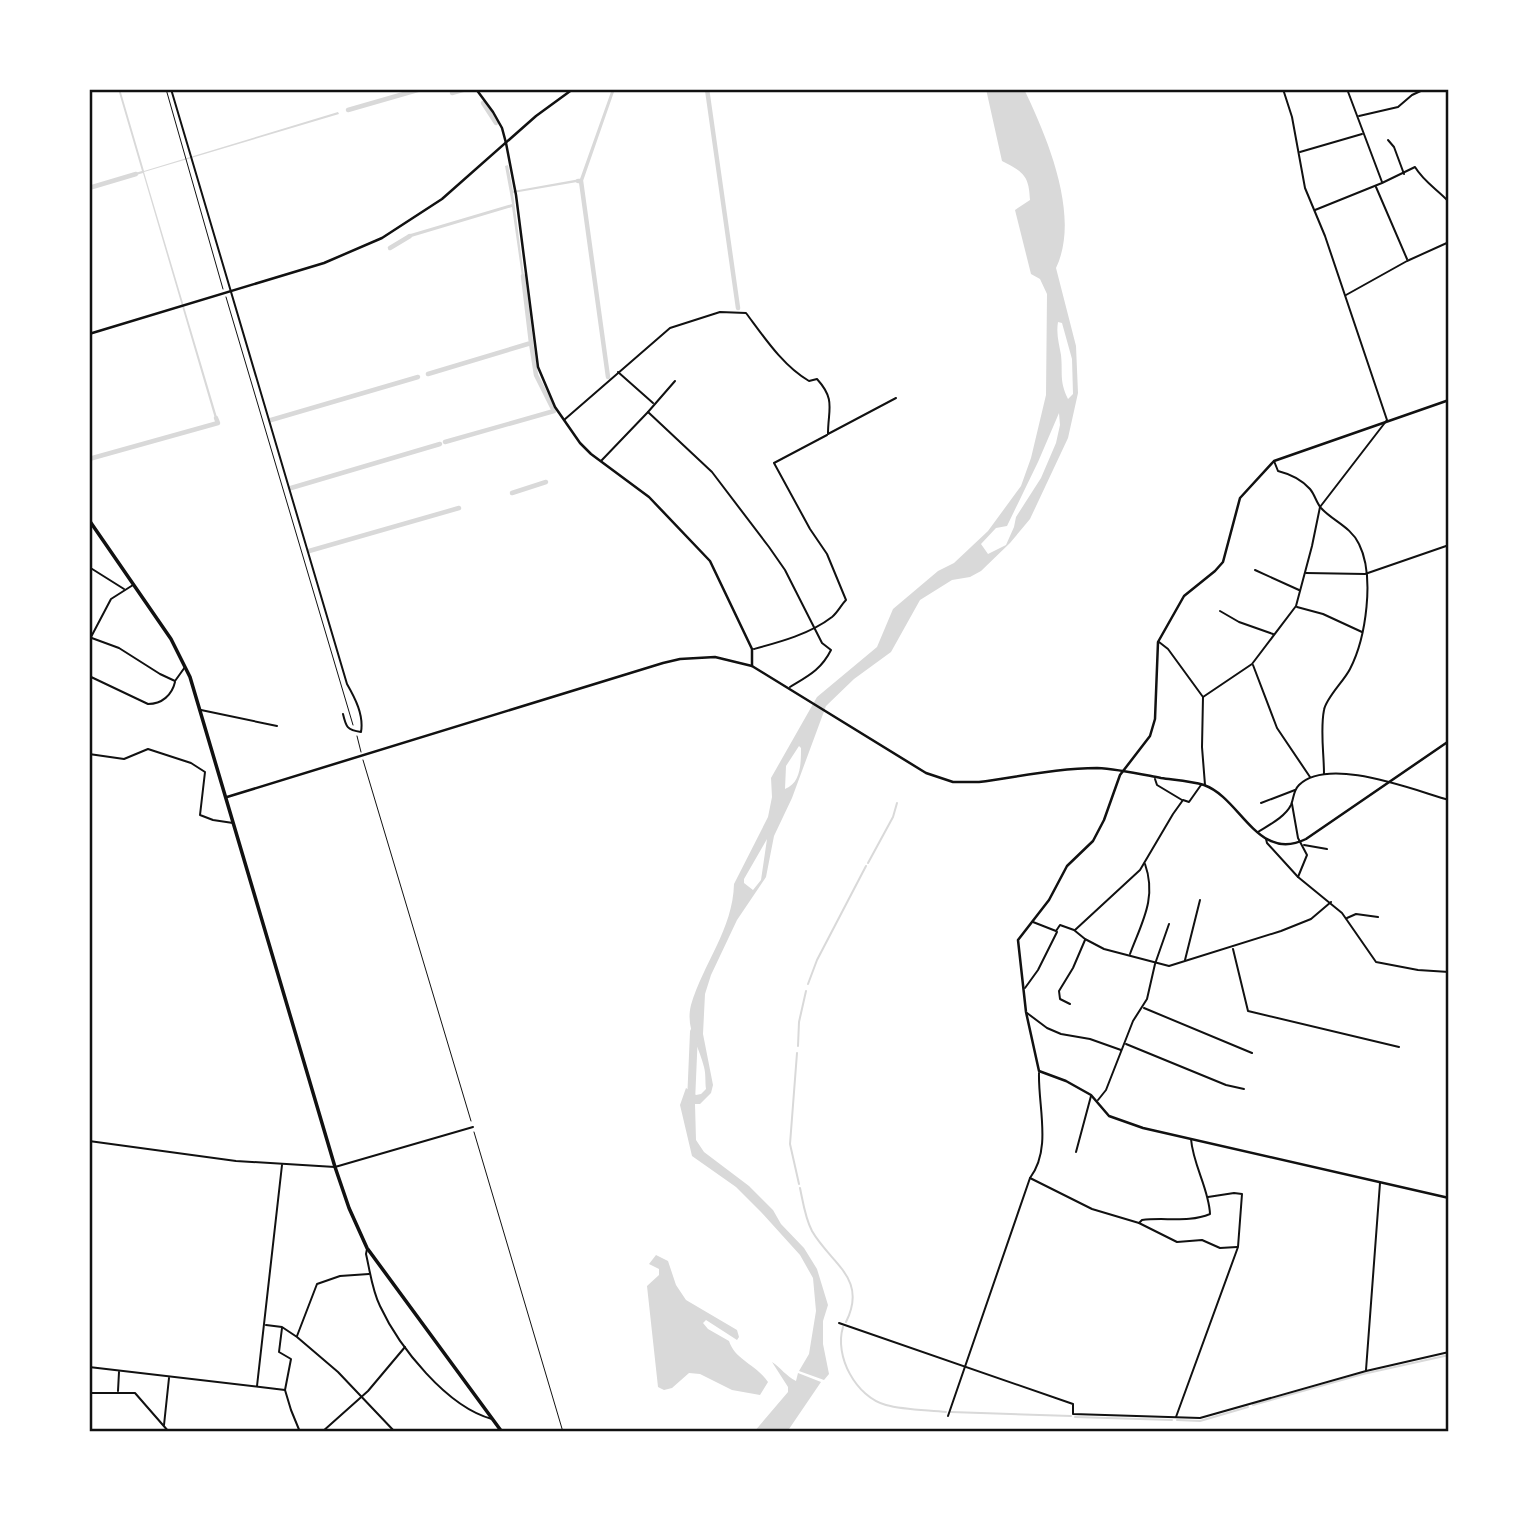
<svg xmlns="http://www.w3.org/2000/svg" width="1538" height="1521" font-family="Jost,sans-serif">
<rect width="100%" height="100%" fill="#fff"/>
<g fill="#d9d9d9" fill-rule="evenodd">
<polygon points="118,89 120,89 144,171 338,112 339,114 144,172 219,424 216,422 143,173 136,175 135,173 142,171"/>
<polygon points="612,89 615,89 583,181 513,193 524,276 522,277 512,207 408,238 407,235 512,204 505,166 508,165 513,191 580,179"/>
<path d="M986,89H1024C1047,137 1081,216 1056,268L1076,346L1078,393L1068,438L1030,519L1010,543L981,571L970,577L952,580L920,600L891,652L854,679L826,706L792,798L774,836L766,877L737,920L711,975L705,994L703,1034L713,1085L711,1093L700,1104H695L696,1140L704,1152L749,1186L773,1210L781,1224L804,1248L817,1269L828,1305L823,1321V1344L829,1374L824,1380L799,1371L809,1354L816,1311L813,1278L800,1255L761,1212L736,1187L692,1156L680,1105L686,1088L696,1095L701,1094L706,1089C705,1082 706,1074 704,1067C699,1045 685,1029 691,1005C703,964 733,929 734,884L768,817L772,797L771,778L817,697L877,647L893,609L938,571L954,563L988,531L1021,486L1031,458L1046,395L1047,294L1040,279L1031,274L1015,210L1030,200C1029,176 1024,172 1002,161ZM1058,322L1062,323L1072,359L1073,394L1068,399C1059,380 1063,374 1061,355C1059,343 1056,334 1058,322ZM1059,413L1060,425L1056,443L1041,478L1016,517L1014,527L1006,545L988,554L981,544L996,528L1007,526L1038,462ZM799,746L801,748C801,763 801,783 785,789L786,766ZM767,839L761,880L753,890L744,883V879Z"/>
<path d="M656,1255L668,1261L676,1285L686,1300L737,1330L739,1337L737,1340L706,1320L703,1323L708,1329L729,1341C735,1360 757,1365 768,1382L760,1395L732,1390L700,1374L689,1373L672,1388L664,1390L658,1387L647,1286L659,1275V1269L649,1264Z"/>
<path d="M772,1362C781,1368 786,1376 796,1381L798,1373L821,1382L787,1432H754L788,1392V1387Z"/>
</g>
<g fill="none" stroke-linecap="round" stroke-linejoin="round">
<g stroke="#d9d9d9" stroke-width="2">
<polyline points="868,863 893,817 897,803"/>
<polyline points="808,984 817,960 866,866"/>
<polyline points="798,1046 799,1022 806,991"/>
<polyline points="797,1053 790,1144 799,1184"/>
<path d="M800,1188C803,1202 805,1218 812,1231C831,1264 868,1278 846,1322"/>
<path d="M843,1327C834,1356 856,1397 886,1405C904,1410 927,1410 946,1412"/>
<polyline points="1253,1405 1363,1374 1449,1355"/>
<polyline points="951,1412 1071,1416"/>
<polyline points="1075,1417 1172,1420"/>
<polyline points="1177,1420 1200,1421 1248,1407"/>
</g>
<g stroke="#d9d9d9" stroke-width="4.5">
<polyline points="707,89 738,308"/>
<polyline points="452,93 466,89"/>
<polyline points="483,103 496,123"/>
<polyline points="348,110 421,89"/>
<polyline points="578,181 581,181 608,377"/>
<polyline points="89,188 136,174"/>
<polyline points="390,248 410,236"/>
<polyline points="428,374 531,343 523,276"/>
<polyline points="271,420 418,377"/>
<polyline points="445,442 554,411 536,375 531,343"/>
<polyline points="89,459 218,423 216,418"/>
<polyline points="291,488 440,444"/>
<polyline points="512,493 546,482"/>
<polyline points="309,551 459,508"/>
</g>
<polyline stroke="#d9d9d9" stroke-width="8" points="691,1102 694,1032"/>
<g stroke="#111" stroke-width="1">
<polyline points="166,89 223,289"/>
<polyline points="226,297 353,725"/>
<polyline points="357,736 361,752"/>
<polyline points="363,760 471,1121"/>
<polyline points="474,1132 563,1432"/>
</g>
<g stroke="#111" stroke-width="2">
<path d="M171,89L347,684C355,698 364,715 361,732C347,730 346,727 343,714"/>
<polyline points="1347,89 1382,182"/>
<polyline points="1359,116 1398,107 1412,95 1425,89"/>
<polyline points="1388,140 1394,147 1404,174"/>
<polyline points="1300,152 1362,134"/>
<polyline points="1376,187 1407,259"/>
<path d="M1315,210L1382,183L1415,167C1424,182 1437,189 1449,202"/>
<polyline points="1346,295 1407,261 1449,242"/>
<polyline points="618,372 653,403"/>
<path d="M675,381L648,412L712,472L769,547L785,570L822,643L831,650C821,670 808,676 790,687"/>
<path d="M564,420L670,328L720,312L746,313C764,337 783,366 809,381L817,379C836,400 828,409 828,434L896,398"/>
<polyline points="601,461 648,412"/>
<path d="M1274,461L1278,471C1290,474 1302,480 1310,489C1315,495 1316,502 1321,508C1333,521 1351,527 1359,544C1375,576 1366,638 1350,669C1344,681 1326,698 1324,710C1320,730 1324,753 1324,774"/>
<polyline points="89,567 124,589"/>
<polyline points="1255,570 1299,590"/>
<polyline points="1306,573 1365,574 1449,545"/>
<polyline points="1297,607 1323,614 1362,632"/>
<polyline points="1220,611 1239,622 1273,634"/>
<polyline points="89,637 119,648 160,674 175,681 185,667"/>
<polyline points="91,637 111,599 133,585"/>
<polyline points="1159,642 1168,649 1203,697 1202,747 1205,785"/>
<path d="M754,649C780,642 810,634 832,617C838,612 841,605 846,600L827,554L810,529L774,463L827,435"/>
<polyline points="1253,665 1277,728 1310,777"/>
<path d="M89,676L148,704C162,704 172,695 175,682"/>
<polyline points="1203,697 1252,664 1296,606 1312,546 1320,507 1387,420 1325,236 1305,188 1292,117 1283,89"/>
<polyline points="201,710 277,726"/>
<polyline points="89,754 124,759 148,749 191,763 205,772 200,815 213,820 233,823"/>
<polyline points="1155,779 1157,785 1182,800"/>
<polyline points="1261,803 1295,790"/>
<polyline points="1292,804 1298,838 1307,855 1298,877"/>
<path d="M1258,832C1269,825 1285,817 1291,805C1294,798 1293,791 1299,785C1329,756 1413,790 1449,800"/>
<polyline points="1266,839 1267,843 1298,877 1342,913 1376,962 1418,970 1449,972"/>
<polyline points="1304,845 1327,849"/>
<polyline points="1347,918 1356,914 1378,917"/>
<polyline points="1033,922 1056,931 1060,925 1074,930 1085,939 1104,949 1169,966 1281,931 1311,919 1331,902"/>
<polyline points="1075,930 1140,870 1173,814 1183,800 1189,802 1201,785"/>
<polyline points="1233,949 1248,1011 1399,1047"/>
<path d="M1130,954C1142,922 1157,898 1145,864"/>
<polyline points="1185,960 1200,900"/>
<polyline points="1025,988 1038,970 1057,932"/>
<polyline points="1070,1004 1060,999 1059,991 1073,968 1085,940"/>
<polyline points="1144,1008 1252,1053"/>
<polyline points="1027,1013 1047,1028 1061,1034 1090,1039 1121,1050"/>
<polyline points="1126,1044 1226,1085 1244,1089"/>
<polyline points="1098,1100 1106,1090 1133,1021 1147,999 1155,964 1169,924"/>
<polyline points="89,1141 236,1161 335,1167 473,1127"/>
<polyline points="1076,1152 1091,1096"/>
<polyline points="1030,1178 1092,1209 1139,1223 1177,1242 1202,1240 1220,1248 1237,1247"/>
<path d="M1139,1223L1142,1220C1164,1217 1189,1223 1210,1214C1209,1189 1193,1165 1191,1139"/>
<path d="M367,1249L366,1254C370,1271 372,1290 380,1306C399,1347 447,1407 492,1419"/>
<polyline points="839,1323 1073,1404 1073,1414 1200,1418 1366,1371 1449,1352"/>
<polyline points="266,1325 282,1327 297,1337 338,1372 395,1432"/>
<polyline points="282,1328 279,1352 291,1359 285,1390 291,1410 300,1432"/>
<polyline points="297,1336 317,1284 340,1276 369,1274"/>
<polyline points="89,1367 285,1390"/>
<polyline points="1366,1370 1380,1183"/>
<polyline points="257,1386 282,1165"/>
<polyline points="118,1391 119,1372"/>
<polyline points="89,1393 135,1393 169,1432"/>
<path d="M948,1416L1030,1178C1052,1149 1038,1107 1039,1073"/>
<polyline points="1176,1417 1238,1247 1242,1194 1234,1193 1208,1197"/>
<polyline points="164,1425 169,1378"/>
<polyline points="322,1432 368,1391 405,1347"/>
</g>
<g stroke="#111" stroke-width="2.5">
<polyline points="476,89 493,112 502,128 506,143 516,195 538,367 555,407 580,443 591,454 649,497 710,561 752,649 752,666"/>
<polyline points="1449,400 1274,461 1240,498 1223,562 1215,571 1184,596 1158,642 1155,719 1150,736 1120,775 1104,820 1093,841 1067,866 1049,900 1018,940 1026,1012 1039,1071 1066,1081 1091,1095 1109,1116 1143,1128 1449,1198"/>
</g>
<g stroke="#111" stroke-width="2.5">
<polyline points="89,334 324,263 382,238 442,199 536,116 573,89"/>
<path d="M227,797L663,663L680,659L715,657L752,666L926,773L953,782H979C1018,777 1058,768 1097,768C1118,769 1140,774 1161,778C1175,780 1191,781 1204,785C1241,798 1257,863 1306,839L1449,741"/>
</g>
<polyline stroke="#111" stroke-width="3.5" points="89,520 171,639 190,677 335,1167 349,1208 367,1248 502,1432"/>
</g>
<rect width="1538" height="1521" fill="none" stroke="#ffffff" stroke-width="182"/>
<rect x="91" y="91" width="1356" height="1339" fill="none" stroke="#111" stroke-width="2.5"/>
</svg>
